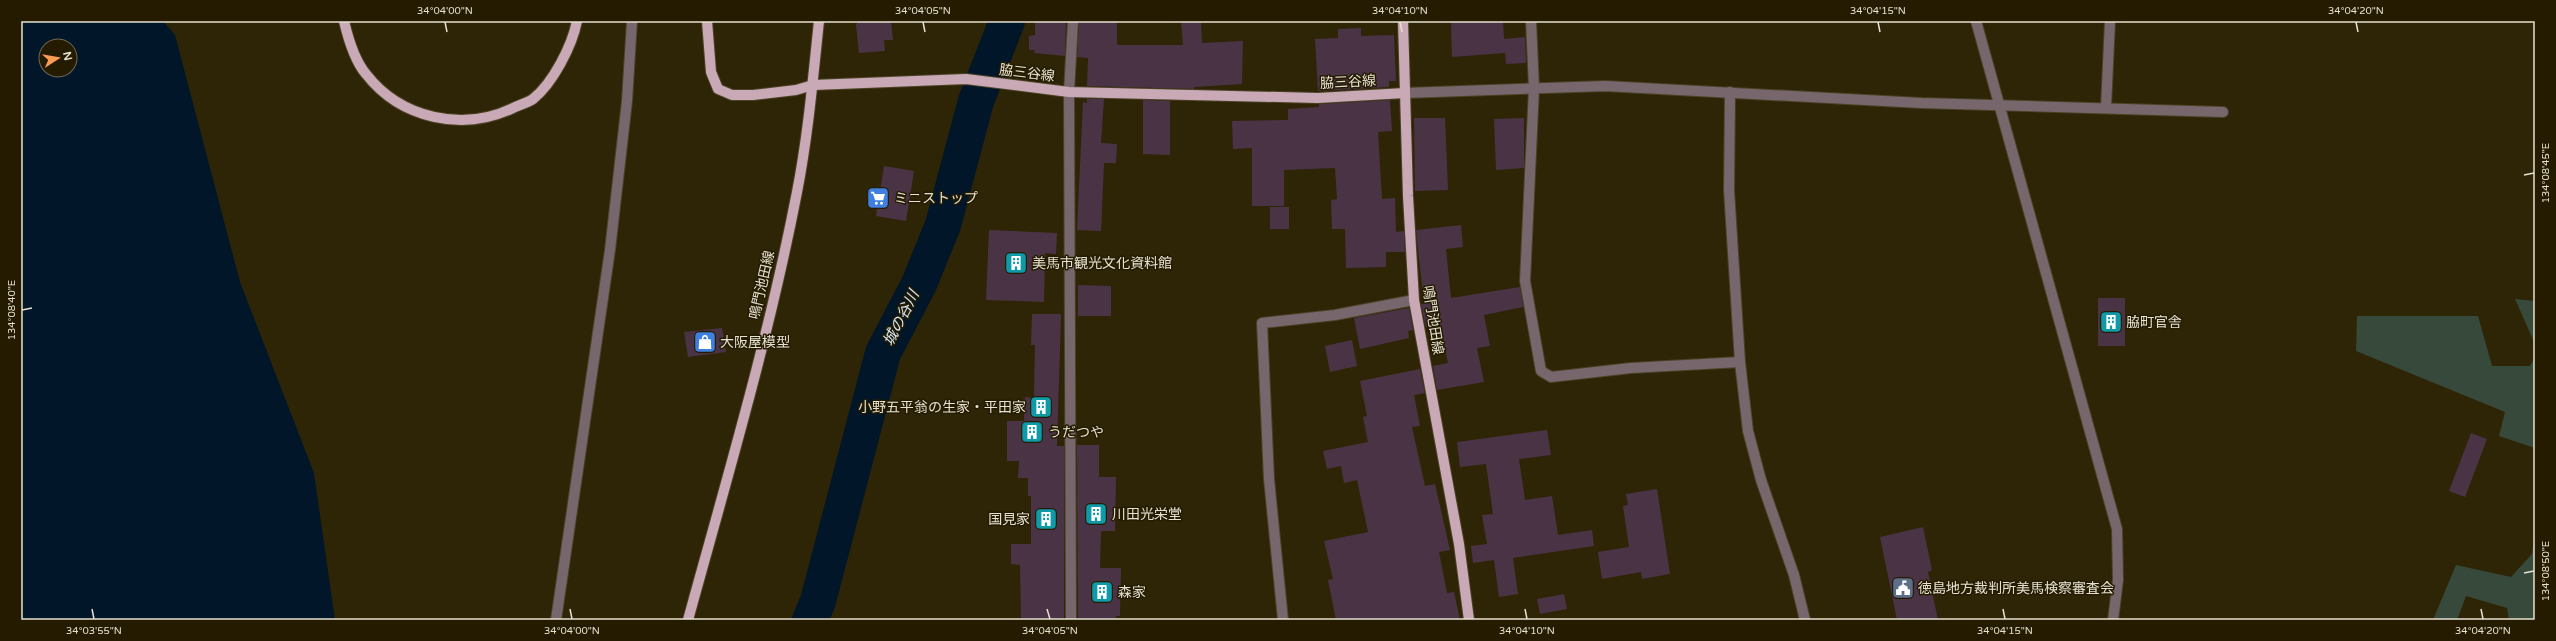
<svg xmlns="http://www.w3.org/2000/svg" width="2556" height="641" font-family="'Varela Round','Noto Sans JP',sans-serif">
<rect width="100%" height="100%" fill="#2e2507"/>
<g fill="#37493b">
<polygon points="2515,299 2535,301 2535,344"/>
<polygon points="2357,316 2478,316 2492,366 2530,366 2535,357 2535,448 2499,436 2505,412 2356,351"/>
<polygon points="2535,530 2535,620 2509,620 2507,608 2466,596 2457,620 2433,620 2456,565 2511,577 2532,554"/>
</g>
<path fill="#011629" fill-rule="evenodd" d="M21,21H163L175,35L240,282L314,473L335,620H21ZM46,46H70V70H46Z"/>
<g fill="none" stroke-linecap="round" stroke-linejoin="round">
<polyline stroke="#011629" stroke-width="36" points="810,620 818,601 883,353 919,284 943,225 976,101 1007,21"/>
</g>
<g fill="#4b3346">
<polygon points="858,21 891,21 893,40 884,40 885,51 859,53 856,25"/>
<polygon points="1035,21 1066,21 1065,56 1034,53 1035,50 1029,50 1029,36 1035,35"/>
<polygon points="1079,21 1117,21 1117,45 1183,45 1181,21 1201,21 1202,43 1243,41 1242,84 1194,87 1194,89 1087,86 1088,58 1077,57"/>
<polygon points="1451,21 1503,21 1504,39 1525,37 1526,63 1506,64 1505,53 1452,57"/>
<polygon points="1361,28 1361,36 1394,35 1396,81 1389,81 1389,87 1318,91 1315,39 1338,38 1338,29"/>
<polygon points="1087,99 1104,99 1101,143 1117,144 1116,163 1104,163 1101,231 1077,230 1083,102 1087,103"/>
<polygon points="1143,100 1170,101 1170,155 1143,154"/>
<polygon points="1390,100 1392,131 1378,132 1382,199 1395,198 1396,232 1404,231 1405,252 1386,252 1386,267 1346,268 1345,229 1332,229 1331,200 1337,199 1335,168 1284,170 1284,206 1252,206 1252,148 1233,149 1232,121 1288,120 1288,109 1319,107 1319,104"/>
<polygon points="1414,118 1445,118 1448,190 1415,191"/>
<polygon points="1524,118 1524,168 1496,170 1494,119"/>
<polygon points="884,166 914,171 906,221 876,216"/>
<rect x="1270" y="207" width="19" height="22"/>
<polygon points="1461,225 1463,247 1446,249 1451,298 1520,287 1523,307 1484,315 1490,346 1477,348 1484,382 1437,390 1433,366 1448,363 1440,324 1426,327 1421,304 1424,303 1416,230"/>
<polygon points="989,230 1057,233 1056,254 1045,253 1044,302 986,300"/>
<polygon points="1078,285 1111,286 1111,316 1078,316"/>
<rect x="2098" y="298" width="27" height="48"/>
<polygon points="1409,308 1413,330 1408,331 1409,338 1360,349 1354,318"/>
<polygon points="1032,314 1061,314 1057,446 1064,446 1064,620 1021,620 1020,565 1011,564 1011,544 1031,544 1031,496 1028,496 1028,478 1018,478 1019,461 1007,461 1007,421 1024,421 1025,397 1034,398 1035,345 1031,345"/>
<polygon points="722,328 726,352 688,357 684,332"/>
<polygon points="1352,340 1357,366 1330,372 1325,346"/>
<polygon points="1420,369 1425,393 1414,395 1420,426 1412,427 1425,486 1435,484 1450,550 1439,552 1447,593 1454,592 1460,620 1336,620 1328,580 1333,579 1324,541 1368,532 1357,480 1344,483 1341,466 1327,469 1323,451 1368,442 1363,417 1367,416 1360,381"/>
<polygon points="1547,430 1551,455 1519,459 1525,500 1552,496 1558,535 1592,530 1594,546 1513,558 1518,594 1499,597 1494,560 1473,563 1471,546 1487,544 1482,515 1493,514 1486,464 1460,467 1457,442"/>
<polygon points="2471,433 2487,439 2465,497 2449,491"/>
<polygon points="1077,445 1099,445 1099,477 1116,477 1115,531 1101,531 1100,568 1121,568 1120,616 1116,616 1116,620 1078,620"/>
<polygon points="1657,489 1670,574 1642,579 1641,572 1602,579 1598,552 1629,547 1623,506 1628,505 1626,494"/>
<polygon points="1923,527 1932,570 1928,572 1938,620 1897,620 1880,537"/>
<polygon points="1564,594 1567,609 1540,614 1537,599"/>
</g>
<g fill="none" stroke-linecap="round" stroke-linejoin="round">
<g stroke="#4b4327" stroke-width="12">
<g id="minor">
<polyline points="1531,21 1534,88 1525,281 1541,371 1551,377 1631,368 1740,362"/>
<polyline points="1976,21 2117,529 2118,580 2113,620"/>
<polyline points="1730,92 1729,190 1740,362 1748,431 1761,480 1794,575 1805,620"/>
<polyline points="1405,93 1605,86 1921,103 2223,112"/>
<polyline points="2106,107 2110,21"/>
<polyline points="556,620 610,250 627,101 632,21"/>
<polyline points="1071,620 1069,92 1073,21"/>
<polyline points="1283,620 1269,479 1262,323 1335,315 1414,300"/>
</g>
</g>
<g stroke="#4b4327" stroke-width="12">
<g id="major">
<path d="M344,21C348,38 354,60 366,74C401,119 463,132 513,108C519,105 527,103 533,99C553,83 572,46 577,21"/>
<polyline points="707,21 711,72 718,89 732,95 753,95 796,90 813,85 966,79 1069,92 1318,98 1405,93"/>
<polyline points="1403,21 1408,196 1414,300 1459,544 1469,620"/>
<path d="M688,620C727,478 769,337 797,192C808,136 813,78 819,21"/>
</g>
</g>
<use href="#minor" stroke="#77676d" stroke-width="10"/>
<use href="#major" stroke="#c9a9b5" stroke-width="10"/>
</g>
<path fill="none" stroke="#e6e1d0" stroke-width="1.5" d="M445,22L447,32M923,22L925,32M1400,22L1402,32M1878,22L1880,32M2356,22L2358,32M2524,175L2534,173M22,310L32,308M2524,573L2534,571M92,609L94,619M570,609L572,619M1047,609L1050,619M1525,609L1527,619M2003,609L2005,619M2481,609L2483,619"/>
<defs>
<g id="supermarket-square" transform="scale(1.15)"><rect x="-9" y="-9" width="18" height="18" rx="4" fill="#3f7fe0" stroke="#241b00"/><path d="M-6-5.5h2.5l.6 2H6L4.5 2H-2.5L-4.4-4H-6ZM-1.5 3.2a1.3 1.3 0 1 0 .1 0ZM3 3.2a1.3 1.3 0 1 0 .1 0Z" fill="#fff"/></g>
<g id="building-square" transform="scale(1.15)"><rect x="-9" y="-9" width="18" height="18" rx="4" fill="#0f9aa8" stroke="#241b00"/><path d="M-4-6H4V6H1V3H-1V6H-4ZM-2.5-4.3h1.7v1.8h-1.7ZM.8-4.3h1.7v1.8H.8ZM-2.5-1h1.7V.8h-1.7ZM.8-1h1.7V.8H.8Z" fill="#fff"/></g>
<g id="shop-square" transform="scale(1.15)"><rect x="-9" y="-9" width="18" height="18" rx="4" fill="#3f7fe0" stroke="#241b00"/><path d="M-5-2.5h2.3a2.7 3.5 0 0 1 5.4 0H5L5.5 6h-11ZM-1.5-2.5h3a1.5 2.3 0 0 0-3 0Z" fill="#fff"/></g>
<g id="civic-square" transform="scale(1.15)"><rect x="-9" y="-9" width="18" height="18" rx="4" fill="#5c6f8a" stroke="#241b00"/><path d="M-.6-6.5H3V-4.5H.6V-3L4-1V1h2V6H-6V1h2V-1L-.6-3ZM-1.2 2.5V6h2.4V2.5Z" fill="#fff"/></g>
</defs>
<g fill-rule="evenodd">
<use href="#supermarket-square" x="878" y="198"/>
<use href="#building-square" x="1016" y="263"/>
<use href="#building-square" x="2111" y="322"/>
<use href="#shop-square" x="705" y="342"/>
<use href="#building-square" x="1041" y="407"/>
<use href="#building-square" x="1032" y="432"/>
<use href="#building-square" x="1096" y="514"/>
<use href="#building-square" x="1046" y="519"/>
<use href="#civic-square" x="1903" y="588"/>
<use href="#building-square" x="1102" y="592"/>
</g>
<g text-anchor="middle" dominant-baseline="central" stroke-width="3" stroke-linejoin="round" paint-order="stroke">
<g font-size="14" fill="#e6e1d0" stroke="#241b00">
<text transform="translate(1027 73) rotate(7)">脇三谷線</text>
<text transform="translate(1348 82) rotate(-3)">脇三谷線</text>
<text transform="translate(762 285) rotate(-77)">鳴門池田線</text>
<text transform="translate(1433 320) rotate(81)">鳴門池田線</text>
</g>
<g font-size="14" fill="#e6e1d0" stroke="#241b00" text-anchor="start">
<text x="894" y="198">ミニストップ</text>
<text x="1032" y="263">美馬市観光文化資料館</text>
<text x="2126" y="322">脇町官舎</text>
<text x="720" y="342">大阪屋模型</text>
<text x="1026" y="407" text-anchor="end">小野五平翁の生家・平田家</text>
<text x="1048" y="432">うだつや</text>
<text x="1112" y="514">川田光栄堂</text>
<text x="1030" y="519" text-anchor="end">国見家</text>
<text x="1918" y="588">徳島地方裁判所美馬検察審査会</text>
<text x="1118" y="592">森家</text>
</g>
<g font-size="15" font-style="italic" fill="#d4e6f8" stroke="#241b00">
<text transform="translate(901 318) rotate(-63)">城の谷川</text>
</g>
</g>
<rect width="2556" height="641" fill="none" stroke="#241b00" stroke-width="44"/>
<g transform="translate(58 58) rotate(78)"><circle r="19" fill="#241b00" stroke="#726a53"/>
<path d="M0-3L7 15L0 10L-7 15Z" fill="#fc9d53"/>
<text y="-6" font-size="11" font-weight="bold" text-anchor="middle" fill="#e6e1d0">N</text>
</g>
<rect x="22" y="22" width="2512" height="597" fill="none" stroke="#e6e1d0" stroke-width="1.5"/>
<g font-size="10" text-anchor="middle" fill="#e6e1d0">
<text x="445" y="14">34°04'00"N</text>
<text x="923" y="14">34°04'05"N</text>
<text x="1400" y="14">34°04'10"N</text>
<text x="1878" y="14">34°04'15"N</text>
<text x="2356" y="14">34°04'20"N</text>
<text transform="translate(2545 173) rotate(-90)" y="4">134°08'45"E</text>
<text transform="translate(11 310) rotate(-90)" y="4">134°08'40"E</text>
<text transform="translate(2545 571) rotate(-90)" y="4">134°08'50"E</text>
<text x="94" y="634">34°03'55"N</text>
<text x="572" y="634">34°04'00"N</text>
<text x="1050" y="634">34°04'05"N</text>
<text x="1527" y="634">34°04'10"N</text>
<text x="2005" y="634">34°04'15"N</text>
<text x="2483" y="634">34°04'20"N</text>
</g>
</svg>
